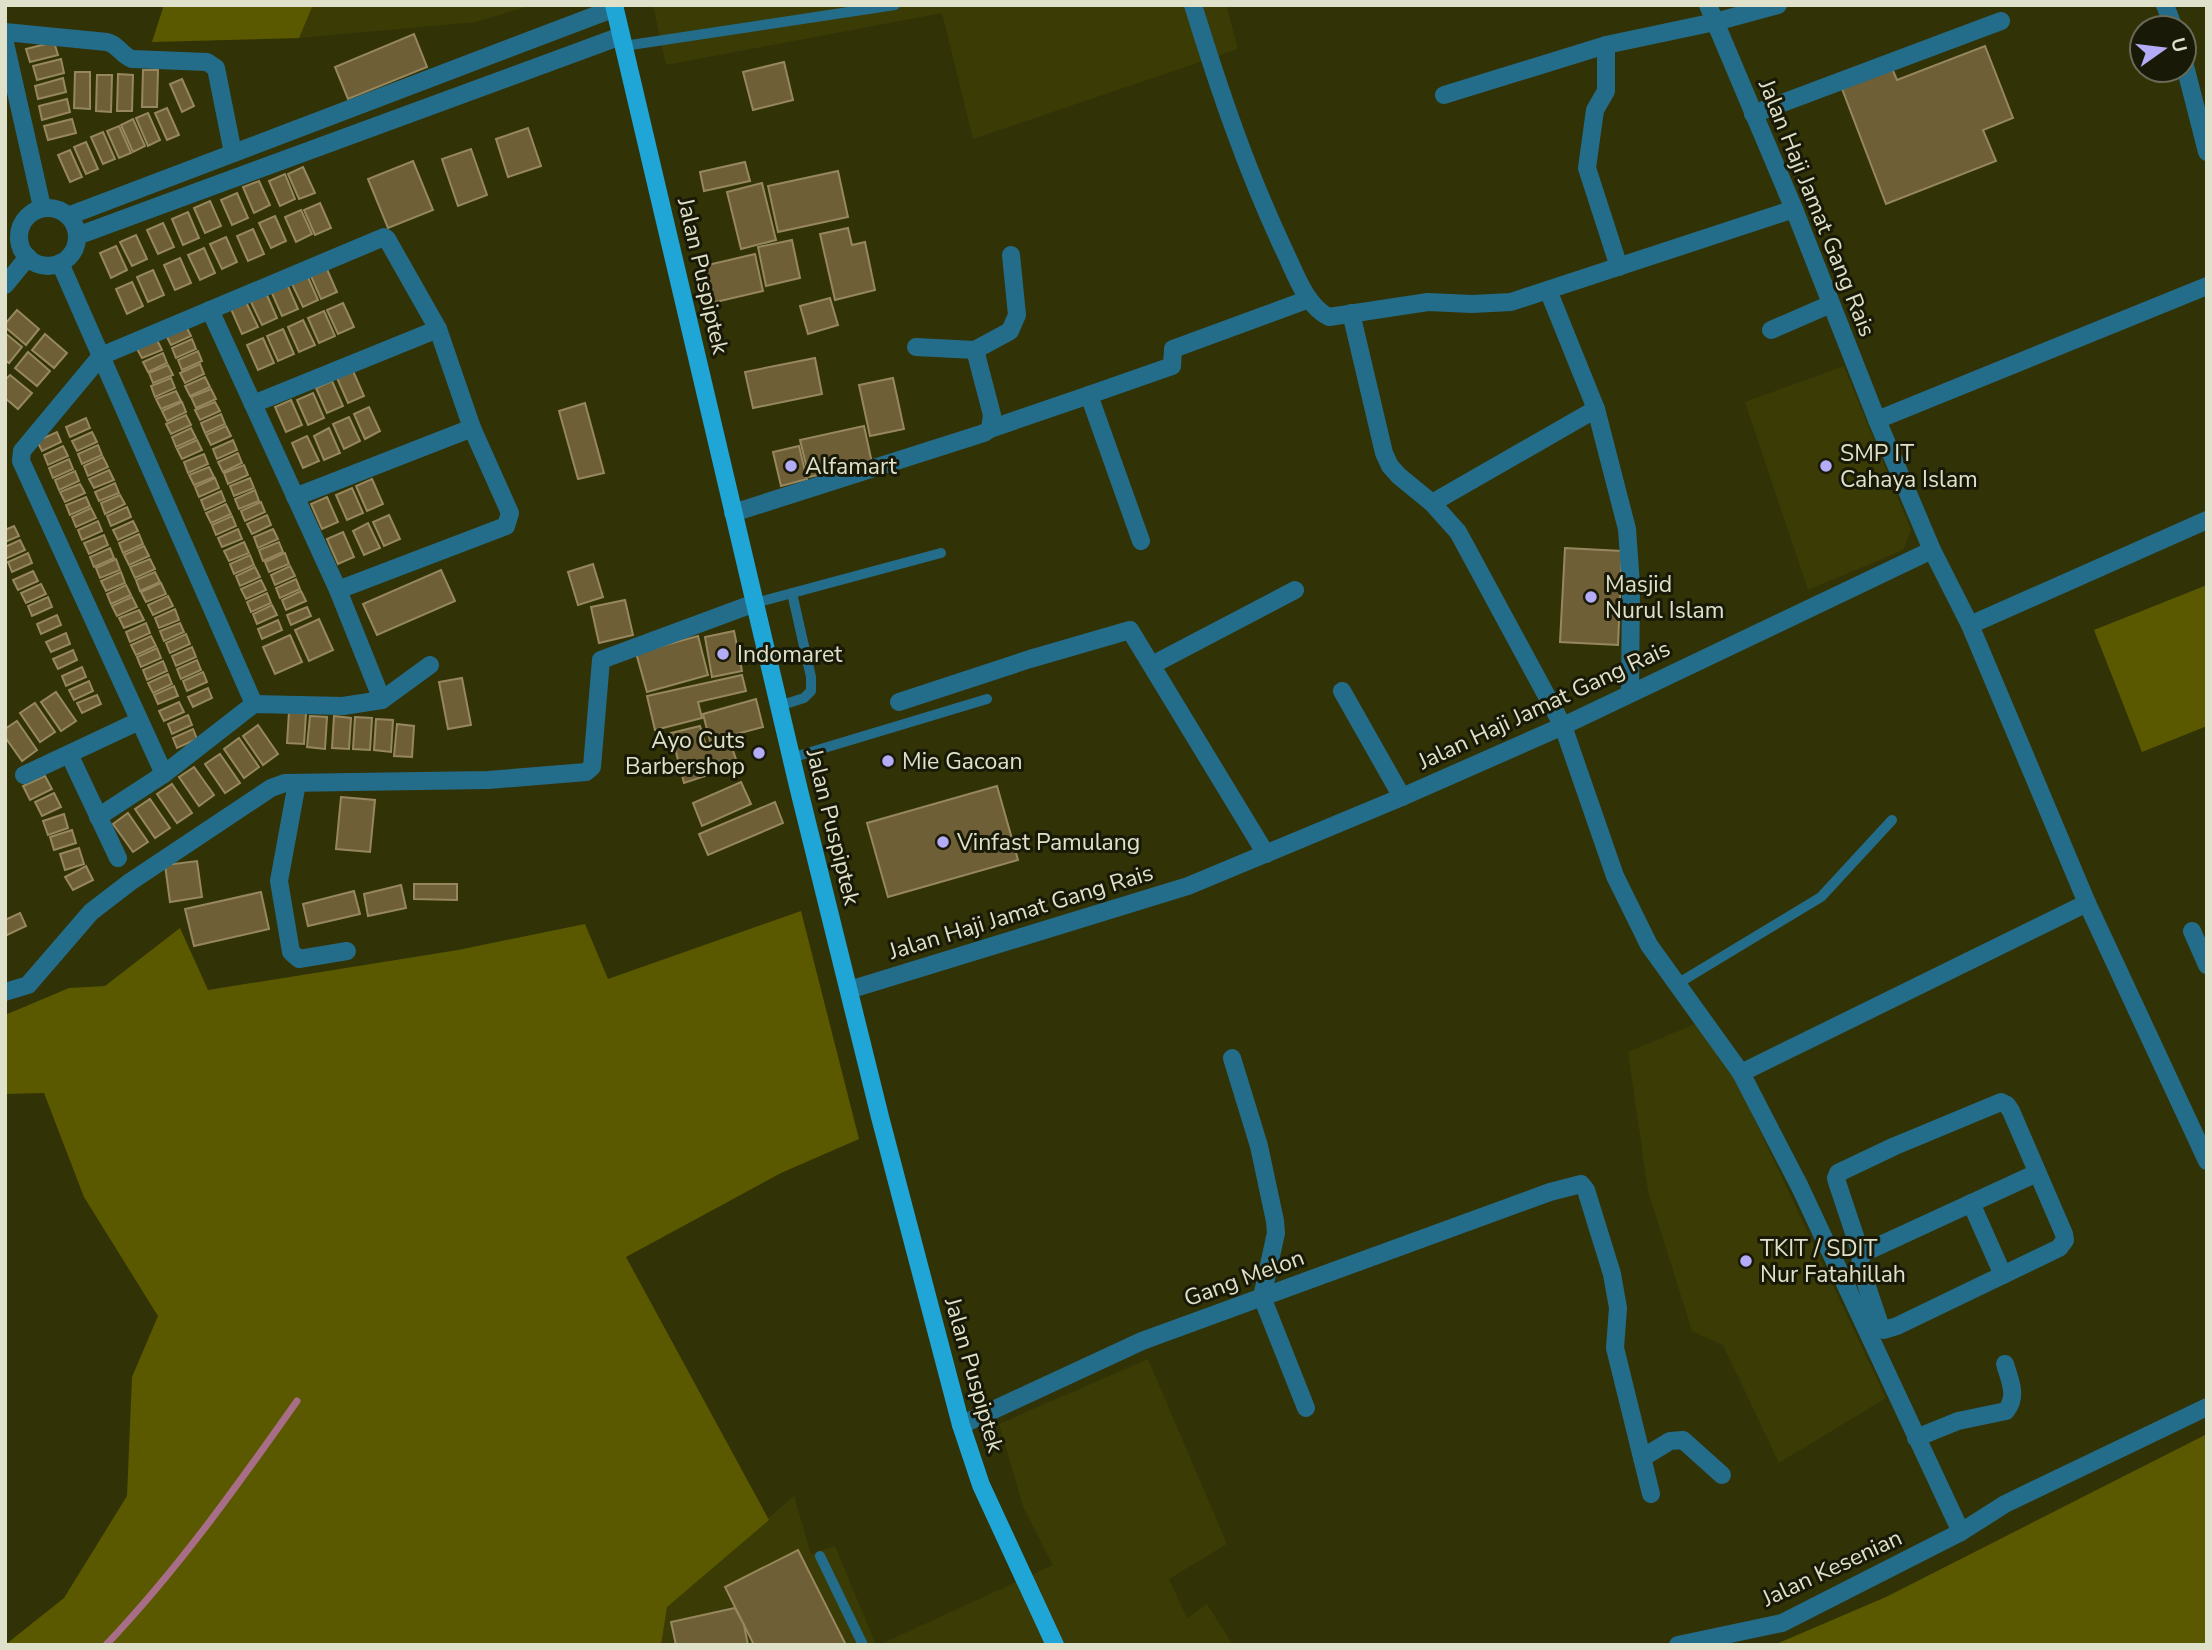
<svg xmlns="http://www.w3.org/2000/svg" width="2212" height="1650" font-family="'Nunito Sans',sans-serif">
<rect width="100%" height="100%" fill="#323207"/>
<g fill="#3b3b05">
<polygon points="313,5 532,5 476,22 299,38"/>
<polygon points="653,5 1226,5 1238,49 973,139 942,13 666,65"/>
<polygon points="1844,366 1911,530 1903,550 1808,590 1745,402"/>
<polygon points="1707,1019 1886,1398 1779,1463 1723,1345 1692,1331 1648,1191 1628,1052"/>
<polygon points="1148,1359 1227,1544 1169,1579 1187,1618 1207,1604 1233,1645 879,1645 1053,1565 1024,1509 999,1424"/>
<polygon points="794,1496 811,1554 835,1546 876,1645 661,1645 666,1607"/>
</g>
<g fill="#5b5900">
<polygon points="164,5 313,5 299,38 152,42"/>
<polygon points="2207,585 2207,726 2142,752 2094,630"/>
<polygon points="801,911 859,1139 781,1173 626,1257 769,1520 667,1607 661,1645 5,1645 64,1598 127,1496 132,1377 158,1316 84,1197 44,1093 5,1094 5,1015 69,988 105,986 180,928 208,990 458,950 585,924 608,979"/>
<polygon points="2207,1434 2207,1645 1774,1645 1886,1597"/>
</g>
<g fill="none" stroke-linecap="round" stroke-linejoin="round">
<path stroke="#a86d87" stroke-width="7" d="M106,1645C179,1568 237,1486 297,1401"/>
</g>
<g fill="#6f5f37" stroke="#97875e" stroke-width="2">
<polygon points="414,34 427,67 348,99 335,67"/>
<polygon points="54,42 58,55 30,62 26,49"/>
<polygon points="1985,46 2013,118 1983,130 1996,161 1886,204 1841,86 1891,66 1897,80"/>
<polygon points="61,59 64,73 37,80 33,66"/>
<polygon points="784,62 793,100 753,110 743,72"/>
<polygon points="143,70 158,70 157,107 142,107"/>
<polygon points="75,72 90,72 90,109 74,108"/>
<polygon points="118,74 133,75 132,111 117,111"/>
<polygon points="97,75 112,75 111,112 96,111"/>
<polygon points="63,78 66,92 38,99 35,86"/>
<polygon points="182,79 194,106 182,112 170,84"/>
<polygon points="67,99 70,112 42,120 39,106"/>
<polygon points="167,108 179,135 167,140 155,113"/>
<polygon points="148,113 160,140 148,146 136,118"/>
<polygon points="72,119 76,133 48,140 44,126"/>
<polygon points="133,119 145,146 133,152 121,125"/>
<polygon points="119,126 131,153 119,158 107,131"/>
<polygon points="528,128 541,166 508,177 496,139"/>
<polygon points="103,132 115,159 103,164 91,137"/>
<polygon points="86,142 98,169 86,174 74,147"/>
<polygon points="471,149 487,195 458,206 442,159"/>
<polygon points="70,150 82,177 70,182 58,155"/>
<polygon points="413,161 433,210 388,228 368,179"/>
<polygon points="745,162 750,181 704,191 700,172"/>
<polygon points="303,167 315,193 299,199 288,174"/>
<polygon points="838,171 848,217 778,232 768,186"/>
<polygon points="285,174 295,199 280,206 269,181"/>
<polygon points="259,181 270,205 254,213 243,187"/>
<polygon points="762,183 776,240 741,249 727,192"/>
<polygon points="237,193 248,218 232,225 221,200"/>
<polygon points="210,201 221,226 205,233 194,208"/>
<polygon points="320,203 331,228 315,235 304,210"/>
<polygon points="301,210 312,234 296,242 285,217"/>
<polygon points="188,212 199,238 183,245 172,219"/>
<polygon points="275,216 286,241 271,248 259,223"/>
<polygon points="163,223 174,247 158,254 147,230"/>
<polygon points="848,228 852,245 865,242 875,290 835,300 820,234"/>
<polygon points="253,229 264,254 248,261 237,236"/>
<polygon points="136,235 147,259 132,266 120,242"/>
<polygon points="226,237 237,262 222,269 210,244"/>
<polygon points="792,240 800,278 766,286 758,247"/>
<polygon points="116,246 127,270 111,278 100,253"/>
<polygon points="204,248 215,273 200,280 188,255"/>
<polygon points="755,254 763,291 707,304 699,267"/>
<polygon points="180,258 191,283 175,290 164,265"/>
<polygon points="326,267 337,292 321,299 310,274"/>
<polygon points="153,270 164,295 148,302 137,277"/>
<polygon points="307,275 318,300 303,307 291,282"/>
<polygon points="132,282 143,306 127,314 116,289"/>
<polygon points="287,284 298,309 282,316 271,291"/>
<polygon points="266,293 277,318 262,325 250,300"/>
<polygon points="830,298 838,325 808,334 800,306"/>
<polygon points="246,302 258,327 242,334 231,309"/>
<polygon points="343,303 354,327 338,334 327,310"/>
<polygon points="17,310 39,329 26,345 5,327 5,324"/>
<polygon points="324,311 335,336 319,343 308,318"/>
<polygon points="303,320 315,345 299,352 288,327"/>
<polygon points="186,326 191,336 171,345 166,335"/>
<polygon points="283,329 294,354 278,361 267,336"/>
<polygon points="5,333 22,347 9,363 5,360"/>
<polygon points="45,334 67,353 54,368 32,350"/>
<polygon points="263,338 274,363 258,370 247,345"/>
<polygon points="192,339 196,349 176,358 172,348"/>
<polygon points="157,340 162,350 142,358 137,349"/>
<polygon points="198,351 202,361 182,370 178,360"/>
<polygon points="28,352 50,371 37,386 15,368"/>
<polygon points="163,353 167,363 148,372 143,362"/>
<polygon points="815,358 822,394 753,408 745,372"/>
<polygon points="200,364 204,374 185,383 180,373"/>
<polygon points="168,365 173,375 153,383 149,373"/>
<polygon points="353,371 364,396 348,403 337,378"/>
<polygon points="10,375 32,393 18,409 5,398 5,380"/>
<polygon points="205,377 210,387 190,396 185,386"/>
<polygon points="171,378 175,388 155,397 151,386"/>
<polygon points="893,378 904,429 870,436 859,385"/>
<polygon points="332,381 343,406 327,413 316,388"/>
<polygon points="211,389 216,399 196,408 191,397"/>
<polygon points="176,391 181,401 161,409 156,399"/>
<polygon points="313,393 324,418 308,425 297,400"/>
<polygon points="291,400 302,425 286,432 275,407"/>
<polygon points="182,402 186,412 167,421 162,411"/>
<polygon points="215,402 220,411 200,420 195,410"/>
<polygon points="585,403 604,473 578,479 559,411"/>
<polygon points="369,407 380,431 365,439 354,414"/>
<polygon points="221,414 225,424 205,433 201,423"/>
<polygon points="186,415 191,425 171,434 166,424"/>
<polygon points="349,417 360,441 344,449 333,424"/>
<polygon points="86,418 90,428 70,437 66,427"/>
<polygon points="226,426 231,436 211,445 206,435"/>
<polygon points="864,426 872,463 809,477 800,440"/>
<polygon points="191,428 196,438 176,447 172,437"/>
<polygon points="329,428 340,453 324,460 314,436"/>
<polygon points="57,432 61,442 42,451 37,441"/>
<polygon points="92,432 97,442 77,451 72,441"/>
<polygon points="307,436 319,461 303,468 292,443"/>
<polygon points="197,440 202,450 182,459 177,449"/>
<polygon points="233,440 237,450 217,459 213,449"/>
<polygon points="98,445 102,455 82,464 78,454"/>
<polygon points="63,446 68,456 48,465 44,455"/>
<polygon points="799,446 807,479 781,486 773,452"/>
<polygon points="238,453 242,463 223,472 218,462"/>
<polygon points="204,454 208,464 188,473 184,462"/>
<polygon points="103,457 108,467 88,476 84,466"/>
<polygon points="69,459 73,469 53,478 49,468"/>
<polygon points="244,465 248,475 228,484 224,473"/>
<polygon points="209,467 214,477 194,485 189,475"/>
<polygon points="109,470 114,480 94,488 89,479"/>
<polygon points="75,471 79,481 59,490 55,480"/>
<polygon points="215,478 219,488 199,497 195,487"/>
<polygon points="250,478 254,488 234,496 230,486"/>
<polygon points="372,479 383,504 367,511 356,486"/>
<polygon points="115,483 119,493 99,501 95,492"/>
<polygon points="80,484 85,493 65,502 60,492"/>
<polygon points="352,488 363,513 347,520 336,495"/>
<polygon points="255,490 259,501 239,509 235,499"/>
<polygon points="221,491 225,501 205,510 201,500"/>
<polygon points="120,495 125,504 105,514 101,503"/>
<polygon points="86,497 90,506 70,515 66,505"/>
<polygon points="327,497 338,522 322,529 311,504"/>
<polygon points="261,502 265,512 245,521 241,511"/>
<polygon points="226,504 231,514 211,523 206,513"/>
<polygon points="127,507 131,517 111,526 107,516"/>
<polygon points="91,508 96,518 76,527 72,517"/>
<polygon points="267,515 271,525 252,534 247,524"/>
<polygon points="389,515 400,539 384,546 373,522"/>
<polygon points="232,516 236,526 216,535 212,525"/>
<polygon points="98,521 102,531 82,540 78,530"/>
<polygon points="133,521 138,531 118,540 113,530"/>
<polygon points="368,523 380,548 364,555 353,531"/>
<polygon points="14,526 19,536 5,542 5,530"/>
<polygon points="238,529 242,539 222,547 218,538"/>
<polygon points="273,529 278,539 258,548 254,537"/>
<polygon points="343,532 354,557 338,564 327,539"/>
<polygon points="139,534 143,544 123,553 119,543"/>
<polygon points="104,535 108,545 89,554 84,543"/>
<polygon points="20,540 25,550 5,559 5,547"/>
<polygon points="244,542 249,553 229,561 224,551"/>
<polygon points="279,542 283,552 263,561 259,550"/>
<polygon points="144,546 149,556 129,565 124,555"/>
<polygon points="110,548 114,558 94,567 90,557"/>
<polygon points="1565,548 1622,551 1618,645 1560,642"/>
<polygon points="28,553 32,563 12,572 8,562"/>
<polygon points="285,553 289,564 269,572 265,562"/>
<polygon points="250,555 254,565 234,574 230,564"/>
<polygon points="116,559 120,570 100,578 96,568"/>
<polygon points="150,559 155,569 135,578 130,567"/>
<polygon points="593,564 603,597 578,605 568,572"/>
<polygon points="290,566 295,576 275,585 271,575"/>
<polygon points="255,567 260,577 240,586 236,576"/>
<polygon points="441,570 455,601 377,635 363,604"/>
<polygon points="33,571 38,581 18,590 13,580"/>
<polygon points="121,572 125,583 106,591 101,581"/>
<polygon points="155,572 160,582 140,591 136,580"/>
<polygon points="296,579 300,589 280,598 276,588"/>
<polygon points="261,580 266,590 246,599 241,589"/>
<polygon points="161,583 166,594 146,602 141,592"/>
<polygon points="41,584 46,594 26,603 21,593"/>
<polygon points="126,585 131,595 111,604 107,594"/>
<polygon points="301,591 306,601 286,610 282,600"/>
<polygon points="267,593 271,603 251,612 247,602"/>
<polygon points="168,596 173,606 153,615 148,605"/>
<polygon points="48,597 52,607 32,616 28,606"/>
<polygon points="132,597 137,607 117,616 112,606"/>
<polygon points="625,600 633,635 599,643 591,607"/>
<polygon points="272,605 277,615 257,624 253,614"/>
<polygon points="307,607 311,616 291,625 287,615"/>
<polygon points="175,609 179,620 159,628 155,618"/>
<polygon points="139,610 144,620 124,628 119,618"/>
<polygon points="57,615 61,625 41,634 37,624"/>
<polygon points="319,619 333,650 309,661 295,630"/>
<polygon points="278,620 282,630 262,639 258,629"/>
<polygon points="146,623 150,633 130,642 126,632"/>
<polygon points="180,623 184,632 164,641 160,631"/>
<polygon points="734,631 742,671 712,677 705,637"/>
<polygon points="66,633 70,644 51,652 46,642"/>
<polygon points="186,634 190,644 170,653 166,643"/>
<polygon points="290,635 302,662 275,674 263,647"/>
<polygon points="151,636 156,646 136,655 131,645"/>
<polygon points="698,636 708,675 647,692 636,653"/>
<polygon points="192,647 196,657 176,666 172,656"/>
<polygon points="157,648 161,658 141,667 137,657"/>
<polygon points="73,650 77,660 58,669 53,659"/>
<polygon points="197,660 201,670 181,679 177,669"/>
<polygon points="163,661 167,671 147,680 143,670"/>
<polygon points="82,667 86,677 66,686 62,676"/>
<polygon points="203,672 207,682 187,691 183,681"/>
<polygon points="168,674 172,684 153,693 148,683"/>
<polygon points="742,675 746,691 698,702 702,718 655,730 647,696"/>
<polygon points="462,678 471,725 448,729 439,682"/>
<polygon points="89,681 93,691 74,700 69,690"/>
<polygon points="174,686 178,696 158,704 154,695"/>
<polygon points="208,688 212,698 193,707 188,697"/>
<polygon points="56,692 76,721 61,731 41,702"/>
<polygon points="97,695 101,704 82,713 77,703"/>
<polygon points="756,699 763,727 710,741 703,714"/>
<polygon points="179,702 184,712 164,721 159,711"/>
<polygon points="35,703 55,732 40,742 20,713"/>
<polygon points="289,712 306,713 304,744 287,743"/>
<polygon points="188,715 192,725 172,734 168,724"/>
<polygon points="310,716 327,717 325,749 307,747"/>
<polygon points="334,716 351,718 349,749 332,748"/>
<polygon points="355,717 372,718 370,750 353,749"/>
<polygon points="376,719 393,720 391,752 374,750"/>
<polygon points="17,721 37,750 22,761 5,737 5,729"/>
<polygon points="397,724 414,726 412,757 394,756"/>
<polygon points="258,725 278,754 263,765 243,736"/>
<polygon points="700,726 707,748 730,742 738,765 684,783 671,733"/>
<polygon points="193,729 197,739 177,748 173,738"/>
<polygon points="239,738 259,767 244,778 224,749"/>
<polygon points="220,754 240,783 225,793 205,764"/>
<polygon points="194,767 214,795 199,806 179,777"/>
<polygon points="45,776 52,789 30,800 23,786"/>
<polygon points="741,782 751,804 702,826 693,803"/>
<polygon points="172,784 192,813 177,823 157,794"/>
<polygon points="997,786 1018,860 888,897 867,823"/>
<polygon points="54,793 61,807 42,816 35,802"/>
<polygon points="341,797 375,800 370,852 336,849"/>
<polygon points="150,799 170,828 155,838 135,809"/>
<polygon points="775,802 783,823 708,855 699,834"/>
<polygon points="128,813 148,842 133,852 113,824"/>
<polygon points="64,814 68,828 48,835 43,821"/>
<polygon points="72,830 76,843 54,850 50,837"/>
<polygon points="79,848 84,864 65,870 60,854"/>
<polygon points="197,861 202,897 170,902 165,865"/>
<polygon points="86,866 93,880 73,890 65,877"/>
<polygon points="414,884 457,884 457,900 414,899"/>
<polygon points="401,885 406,908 368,916 364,894"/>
<polygon points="354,891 360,914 308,926 303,904"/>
<polygon points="261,892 269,929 194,946 185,909"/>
<polygon points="20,913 26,926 5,936 5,920"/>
<polygon points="798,1550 846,1645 754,1645 725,1587"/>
<polygon points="735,1608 744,1625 748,1645 676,1645 671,1622"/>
</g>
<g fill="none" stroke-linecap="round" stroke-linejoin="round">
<g stroke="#246d8a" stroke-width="10">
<polyline points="624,46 895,5"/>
<polyline points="755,603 941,553"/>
<polyline points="779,706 804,698 811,691 811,677 792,593"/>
<polyline points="791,758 987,699"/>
<polyline points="1677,984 1821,897 1892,820"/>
<polyline points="820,1556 863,1645"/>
</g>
<g stroke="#246d8a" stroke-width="18">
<path d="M1193,5C1219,89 1247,172 1285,252C1295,273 1306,306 1329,317L1428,302L1472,304L1511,302L1794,209"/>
<polyline points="1708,5 1794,209 1877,420 1932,550 1970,625 2087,903 1741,1073"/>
<polyline points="2165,5 2174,28"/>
<path d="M5,32L107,42C119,45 121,55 132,59L207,62L216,68L233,153"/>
<polyline points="5,43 42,207"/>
<polyline points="1606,45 1606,91 1595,110 1587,168 1619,267"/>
<polyline points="2184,62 2207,152"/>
<polyline points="1444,95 1606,45 1715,22 1778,5"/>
<polyline points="1753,114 2001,21"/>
<circle cx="48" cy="237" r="29"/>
<polyline points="68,216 615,8"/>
<polyline points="77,236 621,36"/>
<polyline points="60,263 254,704"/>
<polyline points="5,285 28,257"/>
<polyline points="1548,290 1596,409 1627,529 1631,585 1630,693"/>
<polyline points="210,310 338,590 382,700"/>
<polyline points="1351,313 1384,453 1390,466 1399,476 1432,503 1458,532 1563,726 1615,876 1649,945 1741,1073 1800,1187 1961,1532"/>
<polyline points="1771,330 1831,304"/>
<polyline points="916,347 975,350 1010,331 1017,315 1011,255"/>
<polyline points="253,404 438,329"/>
<polyline points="1877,420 2207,286"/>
<polyline points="990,429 1089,395"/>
<polyline points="295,497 472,428"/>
<polyline points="1432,503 1596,409"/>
<polyline points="733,513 984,433 990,429 992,415 975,350"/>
<polyline points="1141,541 1089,395 1172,366 1173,349 1309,299"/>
<polyline points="1970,625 2207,520"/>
<polyline points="1152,665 1295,590"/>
<polyline points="1342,691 1402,797"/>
<polyline points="899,702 1030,659 1130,630 1266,854"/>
<polyline points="69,754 118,858"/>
<polyline points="164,774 21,461 22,451 101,356 384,237 387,239 438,329 472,428 510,513 506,526 338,590"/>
<polyline points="24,775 139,721"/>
<polyline points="297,783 279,881 291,952 299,959 347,951"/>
<polyline points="98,817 164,774 254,704 343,706 382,700 430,665"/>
<polyline points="2087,903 2207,1161"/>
<polyline points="2192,931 2207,965"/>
<polyline points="849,990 1188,886 1402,797 1563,726 1932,550"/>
<polyline points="5,992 28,985 91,912 130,882 271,788 285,783 488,780 586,772 592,767 601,660 755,603"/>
<polyline points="1232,1058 1259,1146 1275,1221 1276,1233 1262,1297 1306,1408"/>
<polygon points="2001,1102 2007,1105 2011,1111 2064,1234 2065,1240 2059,1248 1897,1326 1884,1330 1880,1325 1860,1266 1861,1254 1838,1185 1836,1178 1838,1173 1895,1146"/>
<polyline points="1971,1203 2003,1275"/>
<polyline points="1861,1254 2037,1173"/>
<polyline points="961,1425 1142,1341 1550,1192 1581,1184 1586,1190 1612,1274 1618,1308 1615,1348 1651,1494"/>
<path d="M1916,1438L1958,1421L2006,1411C2018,1396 2010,1381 2005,1364"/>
<polyline points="1642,1458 1670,1441 1683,1440 1722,1475"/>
<polyline points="1678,1645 1782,1623 1961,1532 2005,1504 2207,1407"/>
</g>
<polyline stroke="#1fa5d6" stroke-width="18" points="614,5 798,786 880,1117 961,1425 981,1485 1055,1645"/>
</g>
<g fill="#b5acf8" stroke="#191908" stroke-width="2.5">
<circle cx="791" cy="466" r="7"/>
<circle cx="1826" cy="466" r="7"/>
<circle cx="1591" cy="597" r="7"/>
<circle cx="723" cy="654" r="7"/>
<circle cx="759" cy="753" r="7"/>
<circle cx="888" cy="761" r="7"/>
<circle cx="943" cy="842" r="7"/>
<circle cx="1746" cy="1261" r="7"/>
</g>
<g text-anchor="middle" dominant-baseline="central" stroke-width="6" stroke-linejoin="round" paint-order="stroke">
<g font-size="23" fill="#e0e1ca" stroke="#191908">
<text transform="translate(1817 208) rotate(68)">Jalan Haji Jamat Gang Rais</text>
<text transform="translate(703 276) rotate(77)">Jalan Puspiptek</text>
<text transform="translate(1544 705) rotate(-25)">Jalan Haji Jamat Gang Rais</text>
<text transform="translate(833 827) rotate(76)">Jalan Puspiptek</text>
<text transform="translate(1021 912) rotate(-17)">Jalan Haji Jamat Gang Rais</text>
<text transform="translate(1244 1278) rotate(-20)">Gang Melon</text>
<text transform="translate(974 1375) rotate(74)">Jalan Puspiptek</text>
<text transform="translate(1832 1568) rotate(-25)">Jalan Kesenian</text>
</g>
<g font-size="23" fill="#e0e1ca" stroke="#191908" text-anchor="start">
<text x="1840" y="453">SMP IT<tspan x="1840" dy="26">Cahaya Islam</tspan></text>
<text x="805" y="466">Alfamart</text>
<text x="1605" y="584">Masjid<tspan x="1605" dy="26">Nurul Islam</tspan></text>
<text x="737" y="654">Indomaret</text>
<text x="745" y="740" text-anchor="end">Ayo Cuts<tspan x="745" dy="26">Barbershop</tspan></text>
<text x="902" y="761">Mie Gacoan</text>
<text x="957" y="842">Vinfast Pamulang</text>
<text x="1760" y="1248">TKIT / SDIT<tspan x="1760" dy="26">Nur Fatahillah</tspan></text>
</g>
</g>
<rect width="2212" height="1650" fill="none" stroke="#e0e1ca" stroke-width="14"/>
<g transform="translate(2163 49) rotate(76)"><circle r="33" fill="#191908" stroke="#696956" stroke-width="2"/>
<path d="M0-5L12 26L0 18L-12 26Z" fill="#b5acf8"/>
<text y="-10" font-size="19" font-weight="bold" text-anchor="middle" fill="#e0e1ca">U</text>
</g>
</svg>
